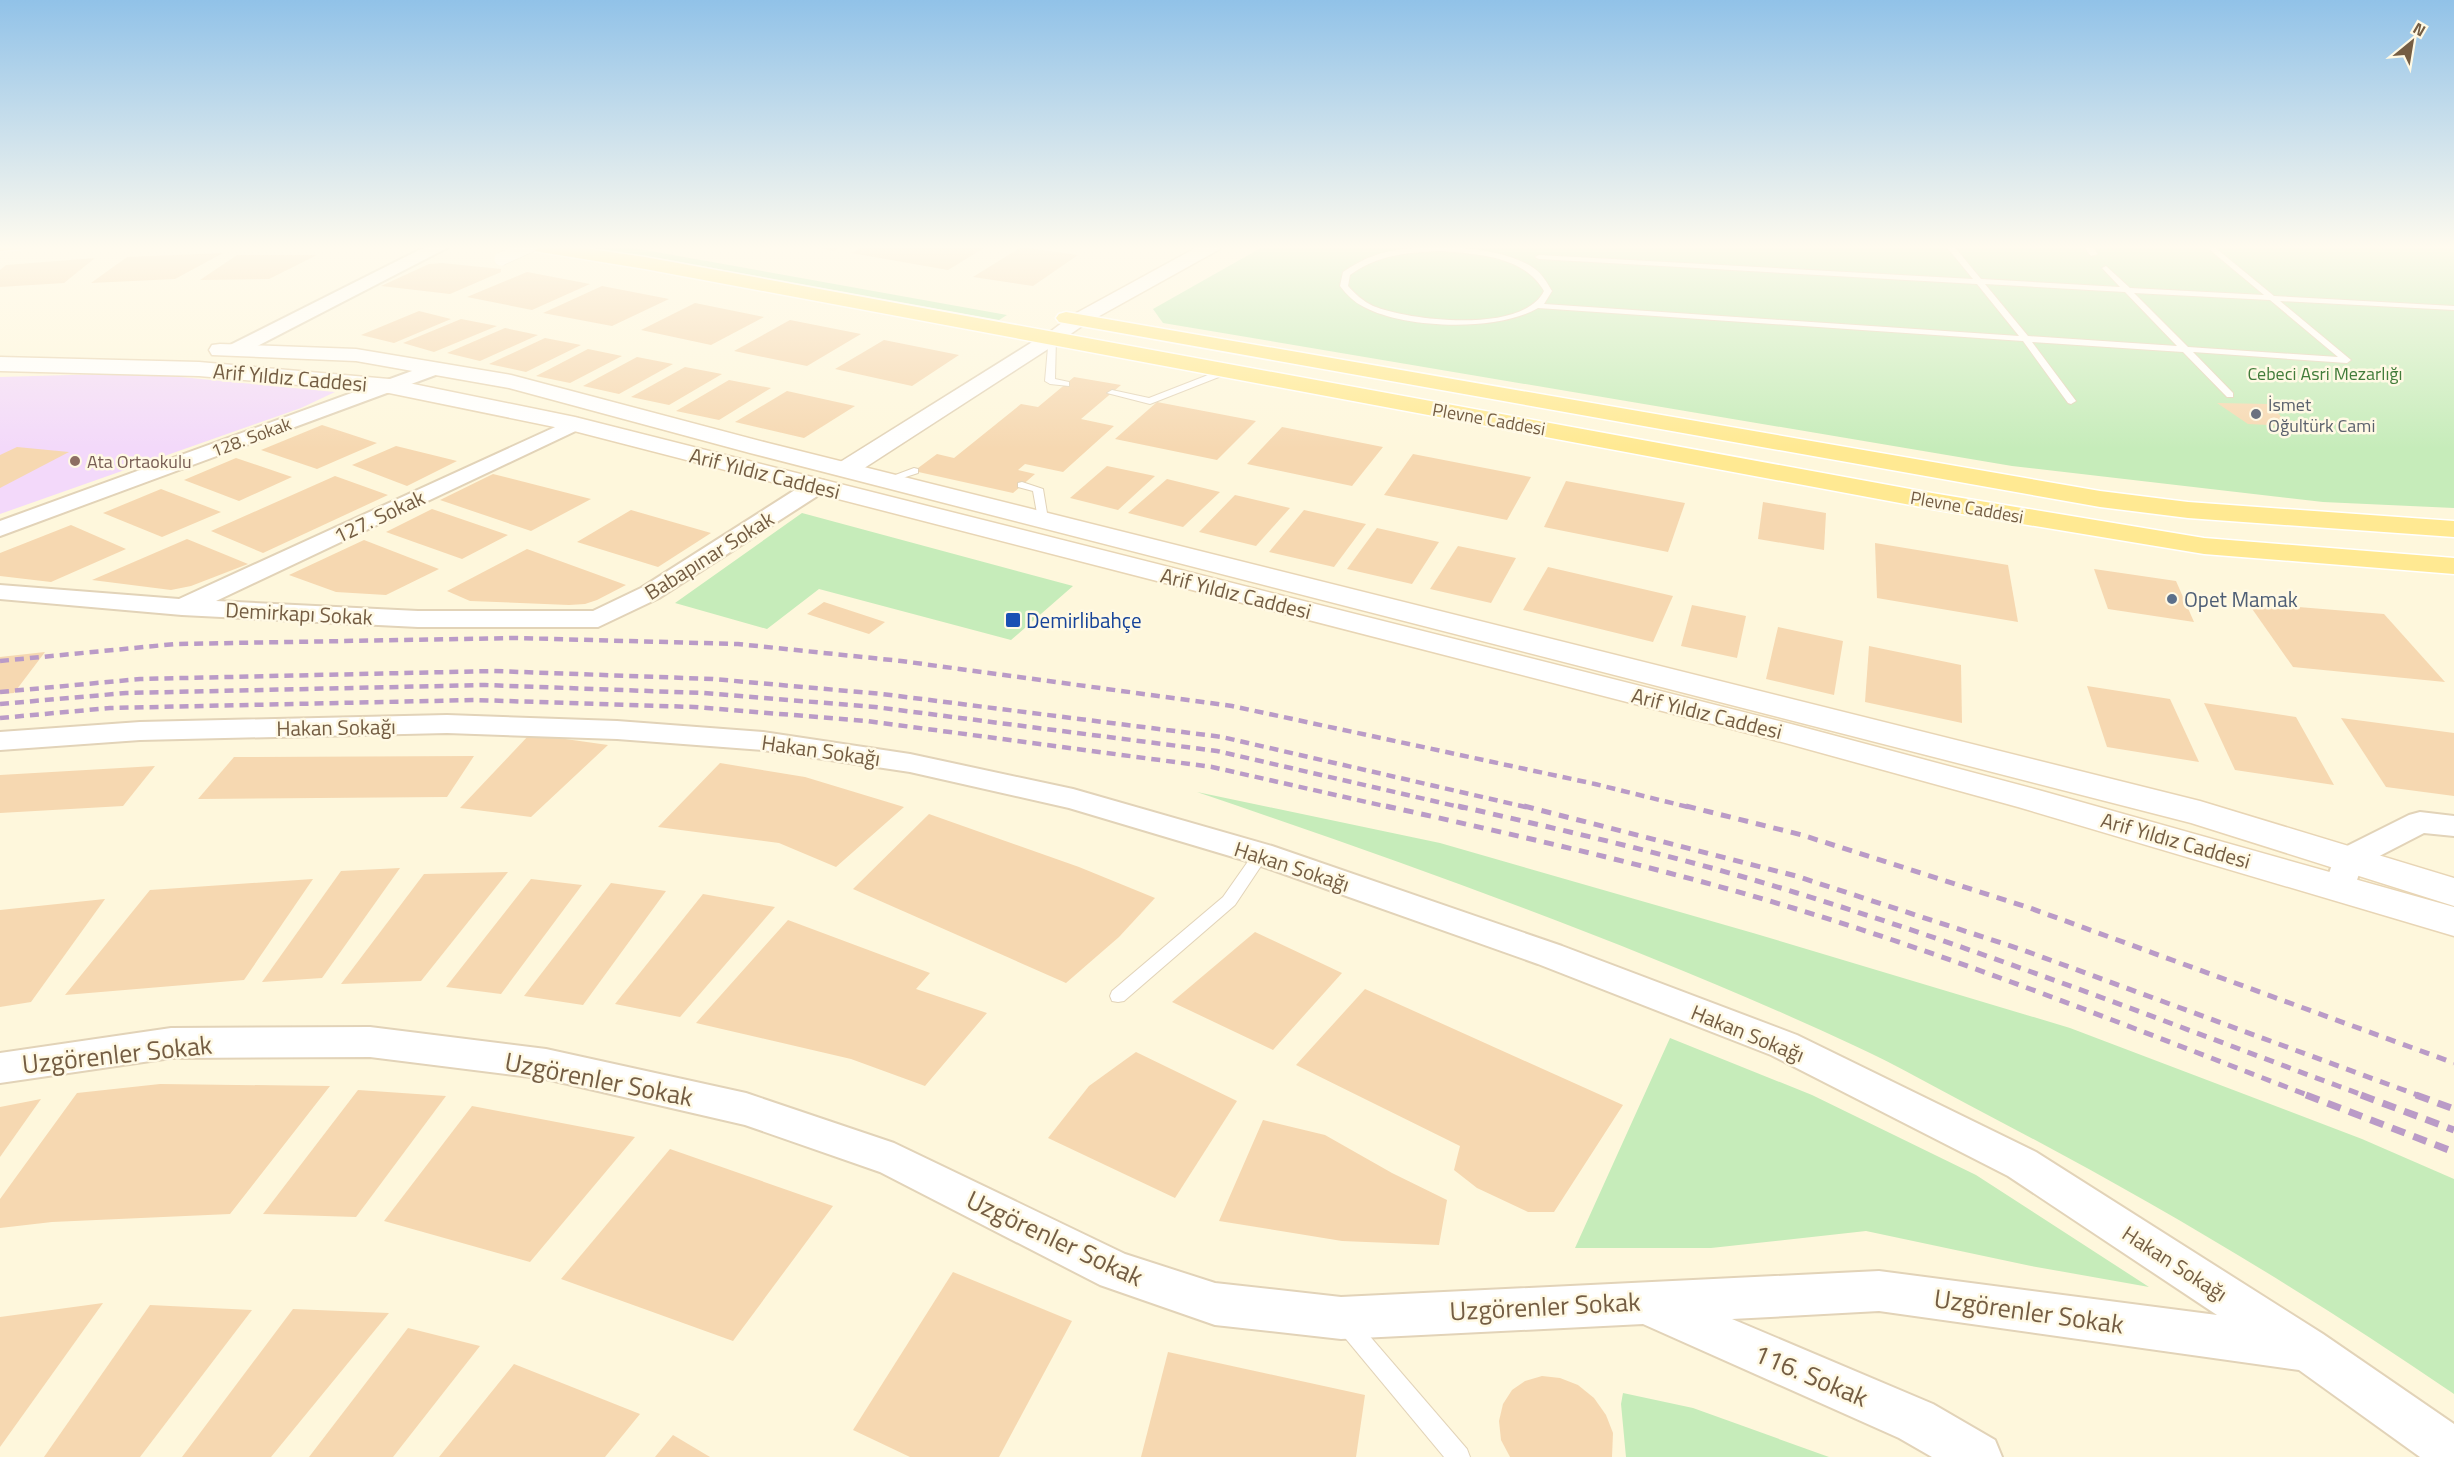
<svg xmlns="http://www.w3.org/2000/svg" width="2454" height="1457" font-family="'Titillium Web',sans-serif">
<rect width="100%" height="100%" fill="#fef7dc"/>
<polygon fill="#f3d9fa" points="139,373 335,392 301,408 0,514 0,377"/>
<g fill="#c6ecba">
<polygon points="569,245 610,245 645,250 1007,315 999,320 664,259"/>
<polygon points="1266,245 2454,245 2454,508 2323,502 2012,466 1163,323 1153,309"/>
<polygon points="802,513 1073,586 1011,640 819,589 767,629 675,603"/>
<path d="M1197,792L1440,843L1753,933L2070,1028L2362,1139L2454,1179V1394C2303,1290 2145,1197 1984,1113C1940,1090 1897,1065 1853,1045C1640,946 1419,868 1197,792Z"/>
<polygon points="1670,1038 1812,1095 1976,1175 2149,1287 2031,1266 1866,1231 1711,1248 1575,1248"/>
<polygon points="1623,1393 1693,1408 1829,1457 1626,1457 1621,1404"/>
</g>
<g fill="#f6d8b1">
<polygon points="808,245 844,245 833,251"/>
<polygon points="867,245 962,245 984,248 948,270 851,253"/>
<polygon points="1021,247 1078,255 1033,286 973,277"/>
<polygon points="223,253 175,279 91,283 127,257"/>
<polygon points="237,255 317,255 269,279 200,280"/>
<polygon points="95,258 64,283 0,287 0,270 6,265"/>
<polygon points="442,263 501,269 501,272 450,294 381,286 429,264"/>
<polygon points="527,272 590,284 532,310 467,297"/>
<polygon points="602,286 669,299 612,326 543,313"/>
<polygon points="695,303 764,317 711,345 641,330"/>
<polygon points="419,311 451,319 394,343 361,335"/>
<polygon points="461,319 497,326 434,352 403,343"/>
<polygon points="790,320 861,334 807,366 734,351"/>
<polygon points="505,328 538,335 480,361 447,353"/>
<polygon points="545,338 581,345 526,372 489,364"/>
<polygon points="884,340 959,355 912,386 835,369"/>
<polygon points="588,349 622,356 570,383 536,376"/>
<polygon points="637,357 673,364 619,394 583,386"/>
<polygon points="685,367 722,374 669,405 631,397"/>
<polygon points="1074,377 1121,385 1081,419 1114,426 1063,472 1025,464 1018,470 1035,474 1013,493 914,471 937,454 954,458 1021,404 1038,407"/>
<polygon points="729,380 771,388 719,420 676,411"/>
<polygon points="787,391 855,406 804,438 735,422"/>
<polygon points="1157,402 1256,421 1217,460 1115,439"/>
<polygon points="2217,403 2270,404 2289,426 2248,424"/>
<polygon points="322,425 377,443 317,469 261,450"/>
<polygon points="1282,427 1383,447 1352,486 1247,464"/>
<polygon points="396,446 457,461 407,486 352,465"/>
<polygon points="17,447 69,452 0,488 0,455"/>
<polygon points="1413,454 1531,477 1507,520 1384,495"/>
<polygon points="236,458 292,477 239,501 184,480"/>
<polygon points="1107,466 1155,476 1118,510 1070,498"/>
<polygon points="493,474 591,499 531,531 440,500"/>
<polygon points="335,476 388,495 263,553 211,531"/>
<polygon points="1167,479 1220,492 1183,527 1128,513"/>
<polygon points="1566,481 1685,503 1668,552 1544,527"/>
<polygon points="161,489 221,512 162,537 103,513"/>
<polygon points="1235,495 1290,508 1256,546 1199,532"/>
<polygon points="1763,502 1826,513 1824,550 1758,539"/>
<polygon points="432,509 508,535 462,559 386,532"/>
<polygon points="631,510 711,533 658,567 577,542"/>
<polygon points="1304,510 1366,524 1334,567 1269,552"/>
<polygon points="71,525 126,549 51,582 0,576 0,553"/>
<polygon points="1377,528 1439,542 1412,584 1347,569"/>
<polygon points="187,539 248,564 191,586 171,590 92,580"/>
<polygon points="364,540 439,569 386,595 336,592 289,575"/>
<polygon points="1875,543 2008,565 2018,622 1877,598"/>
<polygon points="1458,546 1516,558 1491,603 1430,589"/>
<polygon points="527,549 626,585 597,600 585,604 569,605 470,601 447,591"/>
<polygon points="1548,567 1673,596 1653,642 1523,610"/>
<polygon points="2094,569 2176,581 2194,622 2108,609"/>
<polygon points="824,602 885,622 869,634 807,614"/>
<polygon points="2248,603 2384,614 2445,682 2293,667"/>
<polygon points="1692,605 1746,616 1737,658 1681,646"/>
<polygon points="1778,627 1843,641 1834,695 1766,679"/>
<polygon points="1869,646 1961,665 1962,723 1865,702"/>
<polygon points="45,652 14,693 0,694 0,657"/>
<polygon points="2087,686 2170,699 2199,762 2107,747"/>
<polygon points="2204,703 2296,717 2334,785 2235,770"/>
<polygon points="2341,718 2454,733 2454,796 2386,787"/>
<polygon points="530,734 608,745 531,817 460,808"/>
<polygon points="474,756 447,797 198,799 234,757"/>
<polygon points="720,763 805,777 904,807 836,867 779,843 658,827"/>
<polygon points="155,766 123,806 0,813 0,775"/>
<polygon points="929,814 1079,867 1155,898 1119,937 1066,983 853,889"/>
<polygon points="400,868 322,978 262,982 341,871"/>
<polygon points="508,872 421,981 341,984 424,874"/>
<polygon points="313,879 244,980 65,995 150,890"/>
<polygon points="531,879 582,885 501,994 446,987"/>
<polygon points="611,883 666,891 583,1005 524,996"/>
<polygon points="703,894 775,907 680,1017 615,1004"/>
<polygon points="105,899 31,1002 0,1007 0,910"/>
<polygon points="788,920 930,973 916,989 987,1013 925,1086 851,1059 696,1023"/>
<polygon points="1255,932 1342,973 1273,1050 1172,1002"/>
<polygon points="1365,989 1623,1105 1554,1212 1528,1212 1477,1188 1454,1170 1460,1146 1296,1065"/>
<polygon points="1136,1052 1237,1101 1175,1198 1048,1138 1089,1086"/>
<polygon points="160,1084 330,1086 230,1214 52,1222 0,1228 0,1199 77,1093"/>
<polygon points="358,1090 446,1096 356,1217 263,1214"/>
<polygon points="41,1099 0,1157 0,1107"/>
<polygon points="472,1106 635,1137 530,1262 384,1221"/>
<polygon points="1263,1120 1325,1135 1392,1173 1447,1200 1439,1245 1342,1241 1219,1221"/>
<polygon points="670,1149 833,1206 733,1341 561,1279"/>
<polygon points="953,1272 1072,1321 999,1457 910,1457 853,1430"/>
<polygon points="103,1303 0,1447 0,1317"/>
<polygon points="150,1305 252,1310 140,1457 44,1457"/>
<polygon points="293,1309 389,1313 271,1457 182,1457"/>
<polygon points="408,1328 480,1346 393,1457 309,1457"/>
<polygon points="1168,1352 1365,1395 1356,1457 1141,1457"/>
<polygon points="514,1364 640,1414 605,1457 439,1457"/>
<polygon points="1542,1376 1560,1378 1578,1385 1594,1398 1606,1415 1613,1433 1612,1457 1510,1457 1501,1440 1499,1421 1503,1404 1512,1390 1525,1381"/>
<polygon points="673,1435 710,1457 655,1457"/>
</g>
<g fill="none" stroke-linecap="round" stroke-linejoin="round">
<g stroke="#e2d3b8" stroke-width="2">
<g id="service">
<path d="M1945,245H1953L1981,279L2120,287L2102,268L2106,266L2130,288L2264,295L2204,245H2212L2274,296L2454,306V310L2280,301L2351,360L2347,363L2193,352L2233,393V397H2227L2183,352L2032,342L2076,401L2071,404L2068,403L2023,341L1538,308C1498,332 1405,329 1364,307C1354,302 1347,295 1340,286L1343,272C1353,265 1364,259 1376,255C1415,242 1501,244 1535,269C1543,275 1547,283 1552,291L1544,304L2019,336L1977,284L1539,259L1535,257L1539,255L1973,279ZM1441,251C1478,254 1524,256 1544,291C1523,334 1410,321 1373,306C1363,301 1355,294 1348,286L1350,275C1377,255 1408,252 1441,251ZM1985,284L2125,292L2177,346L2028,336ZM2134,293L2270,300L2338,357L2188,347Z"/>
<polygon points="2082,245 2090,245 2098,254 2091,256"/>
<polygon points="1049,336 1056,338 1055,379 1069,382 1069,386 1050,384 1045,381"/>
<polygon points="1226,368 1229,369 1229,373 1150,404 1107,393 1112,390 1149,398"/>
<polygon points="914,468 918,469 918,473 887,483 882,480"/>
<polygon points="1022,482 1043,489 1048,519 1047,521 1043,522 1038,519 1033,491 1018,487 1018,483"/>
<polygon points="1261,849 1266,850 1269,854 1235,905 1124,1001 1118,1002 1112,1001 1110,996 1112,991 1223,897 1256,850"/>
<polygon points="1348,1316 1355,1319 1467,1449 1470,1457 1444,1457 1341,1333 1337,1326 1341,1319"/>
</g>
</g>
<g stroke="#e2d3b8" stroke-width="4">
<g id="minor">
<polygon points="429,245 449,245 447,248 242,354 228,354 226,350 228,346"/>
<polygon points="434,363 441,365 443,369 441,373 0,536 0,521"/>
<polygon points="575,418 582,420 585,424 582,428 216,601 418,611 593,611 641,588 809,481 817,479 825,481 828,486 825,491 659,598 598,627 418,627 182,615 0,599 0,585 179,599"/>
<polygon points="447,715 617,721 763,732 910,754 1073,789 1272,846 1562,946 1797,1035 2036,1152 2323,1334 2454,1424 2454,1457 2420,1457 2299,1370 1879,1311 1732,1319 1933,1404 1995,1440 2002,1457 1932,1457 1899,1438 1643,1324 1341,1339 1215,1325 1100,1285 880,1172 745,1125 546,1079 370,1057 171,1058 0,1083 0,1053 171,1028 370,1027 546,1049 746,1093 894,1143 1125,1254 1215,1283 1341,1297 1879,1271 2217,1315 2008,1176 1771,1055 1538,964 1250,862 1069,808 910,772 763,750 617,739 447,733 140,740 0,750 0,732 140,722"/>
<polygon points="2420,812 2454,816 2454,836 2424,833 2362,865 2352,895 2340,899 2328,895 2324,887 2337,851 2409,815"/>
</g>
</g>
<g stroke="#e2d3b8" stroke-width="3">
<polygon id="tertiary" points="1052,332 1059,334 1062,338 1059,342 855,474 846,476 837,474 834,469 837,464 1045,334"/>
</g>
<g stroke="#e8d5b5" stroke-width="3">
<g id="secondary">
<polygon points="1201,245 1223,245 1220,249 1085,324 1059,342 1052,344 1045,342 1042,338 1071,316"/>
<polygon points="220,344 356,349 511,375 768,443 2200,801 2454,878 2454,906 2191,823 750,453 509,388 356,361 212,355 209,350 212,345"/>
<polygon points="0,357 199,362 389,379 575,417 1791,724 2042,791 2454,907 2454,936 2018,807 1767,738 574,431 389,393 199,376 0,371"/>
</g>
</g>
<g stroke="#fff" stroke-width="3">
<g id="primary">
<polygon points="0,245 24,245 21,249 0,251"/>
<polygon points="519,245 562,245 645,257 1932,493 2204,538 2454,558 2454,574 2204,554 1932,509 645,269 528,250 522,249"/>
<polygon points="1066,312 2100,491 2188,502 2454,521 2454,537 2188,518 2100,507 1059,322 1056,318 1059,314"/>
</g>
</g>
<use href="#service" fill="#fff" fill-rule="evenodd"/>
<use href="#minor" fill="#fff" fill-rule="evenodd"/>
<use href="#tertiary" fill="#fff" fill-rule="evenodd"/>
<use href="#secondary" fill="#fff" fill-rule="evenodd"/>
<use href="#primary" fill="#ffe992" fill-rule="evenodd"/>
<g stroke="#ba9bc7" stroke-width="4.5" stroke-dasharray="9 6" stroke-linecap="butt">
<polyline points="0,661 175,644 516,638 738,644 901,661 1232,706 1595,784 1692,808"/>
<polyline points="0,692 140,679 494,671 713,679 882,694 1222,737 1530,808"/>
<polyline points="0,704 126,693 485,685 703,693 875,707 1217,751 1464,808"/>
<polyline points="0,718 110,708 475,700 694,707 867,721 1212,767 1393,808"/>
</g>
<g stroke="#ba9bc7" stroke-width="5" stroke-dasharray="10 8" stroke-linecap="butt">
<path d="M1386,806C1523,837 1659,867 1793,908C1968,961 2139,1031 2310,1096"/>
<path d="M1458,806C1571,832 1685,858 1797,893C1989,952 2176,1026 2365,1096"/>
<polyline points="1524,806 1796,876 2023,950 2420,1096"/>
<polyline points="1686,806 1802,835 2030,908 2454,1063"/>
</g>
<g stroke="#ba9bc7" stroke-width="7" stroke-dasharray="14 9" stroke-linecap="butt">
<polyline points="2306,1095 2454,1152"/>
<polyline points="2361,1095 2454,1130"/>
<polyline points="2416,1095 2454,1109"/>
</g>
<g stroke="#e2d3b8" stroke-width="14" stroke-linecap="butt">
<polyline id="pedestrian-bridge" points="501,259 532,245"/>
</g>
<use href="#pedestrian-bridge" stroke="#fff" stroke-width="13"/>
</g>
<linearGradient id="sky" x2="0" y2="1"><stop stop-color="#91c2e8"/><stop offset="0.55" stop-color="#fffbef"/><stop offset="1" stop-color="#fffbef" stop-opacity="0"/></linearGradient>
<rect width="2454" height="449" fill="url(#sky)"/>
<circle fill="#6b7280" stroke="#fff9e4" stroke-width="2" cx="2256" cy="414" r="6"/>
<circle fill="#8d6e63" stroke="#fff9e4" stroke-width="2" cx="75" cy="461" r="6"/>
<circle fill="#5c6f8a" stroke="#fff9e4" stroke-width="2" cx="2172" cy="599" r="6"/>
<rect fill="#1a4fb4" stroke="#fff9e4" stroke-width="2" x="1005" y="612" width="16" height="16" rx="3"/>
<g text-anchor="middle" dominant-baseline="central" stroke-width="5" stroke-linejoin="round" paint-order="stroke">
<g font-size="18" fill="#427c3a" stroke="#fff9e4">
<text x="2325" y="373">Cebeci Asri Mezarlığı</text>
</g>
<g font-size="18" fill="#5b616d" stroke="#fff9e4" text-anchor="start">
<text x="2268" y="404">İsmet<tspan x="2268" dy="21">Oğultürk Cami</tspan></text>
</g>
<g font-size="18" fill="#745d43" stroke="#fff9e4">
<text transform="translate(1489 419) rotate(10)">Plevne Caddesi</text>
<text transform="translate(251 437) rotate(-20)">128. Sokak</text>
<text transform="translate(1967 507) rotate(10)">Plevne Caddesi</text>
</g>
<g font-size="18" fill="#785e54" stroke="#fff9e4" text-anchor="start">
<text x="87" y="461">Ata Ortaokulu</text>
</g>
<g font-size="21" fill="#745d43" stroke="#fff9e4">
<text transform="translate(290 377) rotate(5)">Arif Yıldız Caddesi</text>
<text transform="translate(765 473) rotate(14)">Arif Yıldız Caddesi</text>
<text transform="translate(379 516) rotate(-25)">127. Sokak</text>
<text transform="translate(709 555) rotate(-32)">Babapınar Sokak</text>
<text transform="translate(1236 593) rotate(14)">Arif Yıldız Caddesi</text>
<text transform="translate(299 613) rotate(3)">Demirkapı Sokak</text>
<text transform="translate(1707 713) rotate(14)">Arif Yıldız Caddesi</text>
<text transform="translate(336 727) rotate(-1)">Hakan Sokağı</text>
<text transform="translate(821 750) rotate(8)">Hakan Sokağı</text>
<text transform="translate(2176 840) rotate(16)">Arif Yıldız Caddesi</text>
<text transform="translate(1292 866) rotate(18)">Hakan Sokağı</text>
<text transform="translate(1748 1033) rotate(22)">Hakan Sokağı</text>
<text transform="translate(2175 1263) rotate(33)">Hakan Sokağı</text>
</g>
<g font-size="21" fill="#4e5e75" stroke="#fff9e4" text-anchor="start">
<text x="2184" y="599">Opet Mamak</text>
</g>
<g font-size="21" fill="#164399" stroke="#fff9e4" text-anchor="start">
<text x="1026" y="620">Demirlibahçe</text>
</g>
<g font-size="26" fill="#745d43" stroke="#fff9e4">
<text transform="translate(117 1054) rotate(-6)">Uzgörenler Sokak</text>
<text transform="translate(599 1079) rotate(11)">Uzgörenler Sokak</text>
<text transform="translate(1055 1238) rotate(25)">Uzgörenler Sokak</text>
<text transform="translate(1545 1306) rotate(-3)">Uzgörenler Sokak</text>
<text transform="translate(2029 1311) rotate(8)">Uzgörenler Sokak</text>
<text transform="translate(1811 1375) rotate(23)">116. Sokak</text>
</g>
</g>
<g transform="translate(2412 42) rotate(30)" stroke="#fff9e4" stroke-width="4.5" paint-order="stroke">
<path d="M0-4.5L10 22L0 15L-10 22Z" fill="#745d43"/>
<text y="-9" font-size="16" font-weight="bold" text-anchor="middle" fill="#745d43">N</text>
</g>
</svg>
